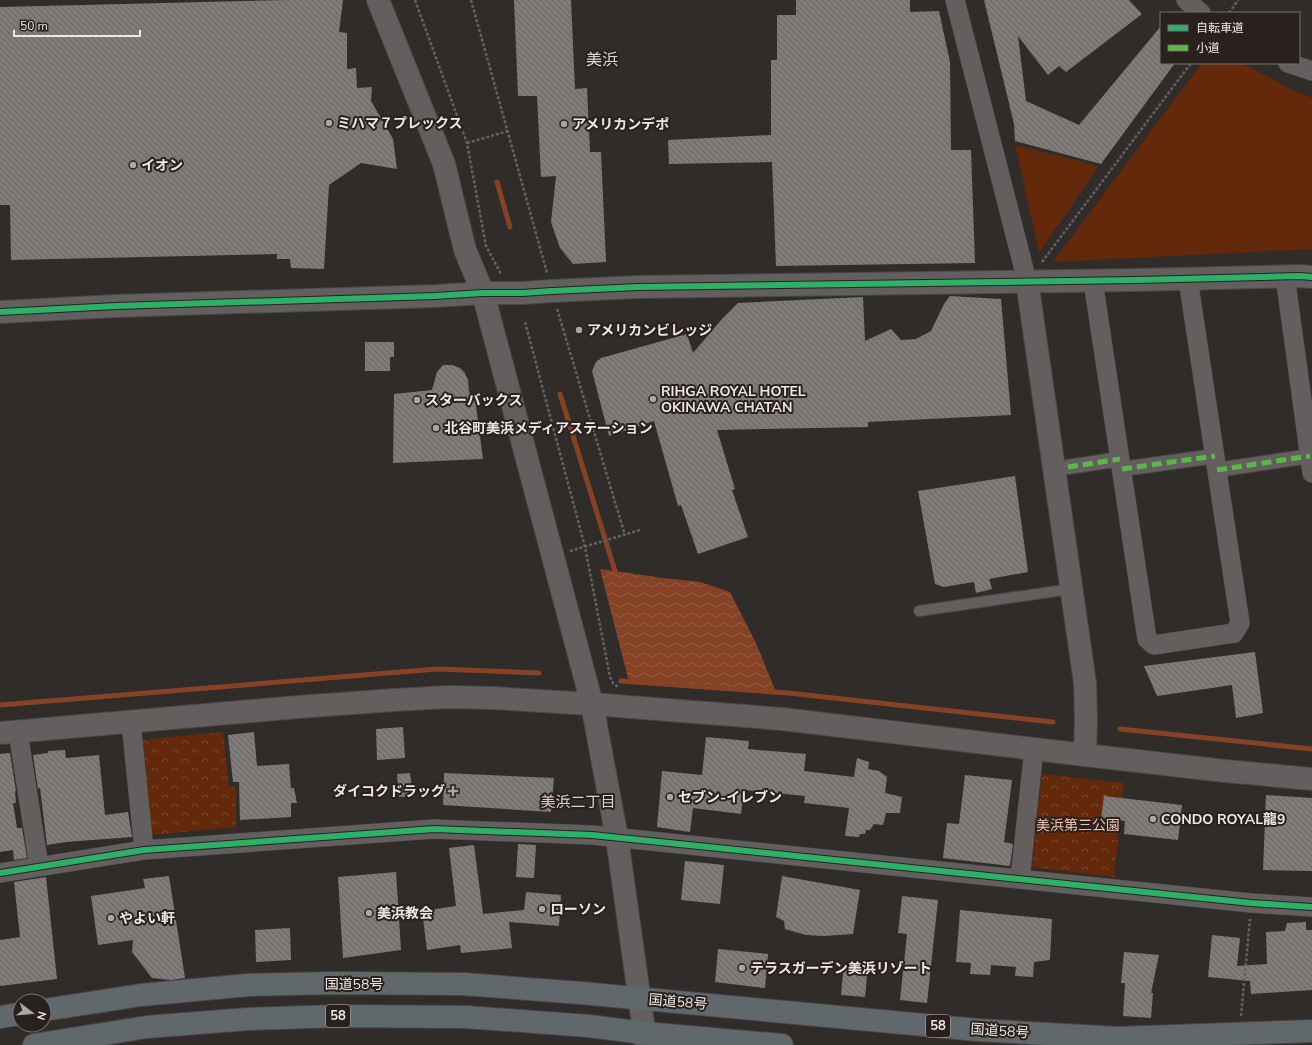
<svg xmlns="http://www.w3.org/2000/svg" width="1312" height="1045" font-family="'Nunito Sans','Noto Sans JP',sans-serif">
<defs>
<pattern id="park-crowns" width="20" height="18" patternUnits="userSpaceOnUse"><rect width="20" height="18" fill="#64280a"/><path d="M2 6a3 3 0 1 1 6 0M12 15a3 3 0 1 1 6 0" fill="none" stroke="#7a472e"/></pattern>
<pattern id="water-waves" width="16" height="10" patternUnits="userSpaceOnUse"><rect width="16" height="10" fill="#864225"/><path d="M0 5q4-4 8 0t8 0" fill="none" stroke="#975d44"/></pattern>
<pattern id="building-back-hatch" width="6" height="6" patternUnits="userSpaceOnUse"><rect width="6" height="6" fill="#7f7b79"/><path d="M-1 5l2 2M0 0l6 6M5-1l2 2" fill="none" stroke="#696564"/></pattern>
</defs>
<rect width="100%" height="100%" fill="#302c2a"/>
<g fill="#64280a">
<polygon points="1202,63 1241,63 1295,91 1312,98 1312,249 1053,262"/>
<polygon points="1015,145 1099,166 1039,253"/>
</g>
<g fill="url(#park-crowns)">
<polygon points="223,732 229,787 236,787 236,827 152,835 142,740"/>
<polygon points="1042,774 1124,783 1114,877 1032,867"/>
</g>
<polygon fill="url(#water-waves)" points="600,569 663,578 700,582 730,592 756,643 776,692 629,682"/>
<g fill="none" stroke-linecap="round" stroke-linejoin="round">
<g stroke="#864225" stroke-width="5">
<polyline points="497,182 510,227"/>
<polyline points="560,394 615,571"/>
<polyline points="621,681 788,693 1053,722"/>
<polyline points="0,705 437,669 539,673"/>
<polyline points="1120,729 1312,749"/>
</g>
</g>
<g fill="url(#building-back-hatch)">
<polygon points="290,0 343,0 339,32 347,33 347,69 356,68 357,88 372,87 371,101 393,139 397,169 361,163 329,185 324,269 291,268 290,259 277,259 277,254 11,260 10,205 0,205 0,7"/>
<polygon points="514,0 571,0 575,89 587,88 590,152 601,152 606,262 573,264 560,248 551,222 556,176 541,177 537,96 518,96"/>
<polygon points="796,0 910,0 910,12 939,11 950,62 951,150 971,150 975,263 776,266 772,162 669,164 668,140 771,135 771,60 777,60 777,15 796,15"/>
<polygon points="984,0 1129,0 1142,14 1066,72 1059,66 1048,75 1018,36 1026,101 1079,125 1161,26 1161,63 1175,63 1101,164 1015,141 1014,124"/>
<polygon points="950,296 1001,299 1011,415 868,422 868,427 717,430 735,489 732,490 748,537 698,554 681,505 678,506 654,421 609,436 592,371 596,362 601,358 687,334 693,353 722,319 738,303 863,297 865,341 891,329 901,340 916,339 931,331 944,304"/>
<polygon points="365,342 394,342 394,357 390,357 390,371 365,371"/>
<polygon points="443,365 452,365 460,368 465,373 468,380 469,392 475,398 483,459 393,463 394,394 432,390 437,372"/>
<polygon points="1015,476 1028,572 989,579 992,589 976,593 974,582 944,587 935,584 918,491"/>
<polygon points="1255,652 1263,713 1236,718 1232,685 1157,696 1144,666"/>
<polygon points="403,727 405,758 377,760 376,729"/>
<polygon points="254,732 257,766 289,764 291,788 294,788 297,803 291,803 291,817 240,820 239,782 233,782 228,735"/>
<polygon points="706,737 749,741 748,749 806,754 804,771 854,777 857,758 869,762 868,769 879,771 887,777 885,793 902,797 900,813 886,813 883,825 874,824 870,830 866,830 865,834 860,834 859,837 845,836 849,808 804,803 805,796 744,790 741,814 693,808 690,832 657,827 662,771 702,775"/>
<polygon points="65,750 66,758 99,755 105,815 128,812 132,837 66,842 47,845 40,788 38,789 33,755 48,753 48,751"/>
<polygon points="10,753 16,791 15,791 16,803 13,803 17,828 22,828 27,858 14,860 13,850 0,852 0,754"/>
<polygon points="410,773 413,796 399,797 397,774"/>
<polygon points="444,773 554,778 551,812 443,805"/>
<polygon points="965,775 1012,780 1004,842 1013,844 1010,866 943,858 947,823 959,824"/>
<polygon points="1266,795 1312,798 1312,871 1263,870"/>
<polygon points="1104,796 1182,805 1178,840 1124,834 1125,821 1101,818"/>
<polygon points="518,844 536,845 534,878 516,877"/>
<polygon points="474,845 483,914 524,910 526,892 561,895 559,926 509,922 512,948 461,953 460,945 427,950 422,911 456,906 449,848"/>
<polygon points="685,861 724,865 720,904 681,900"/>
<polygon points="396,872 401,950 343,958 338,877"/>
<polygon points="169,876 185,978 171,980 152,978 132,952 133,940 98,945 91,896 145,888 143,879"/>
<polygon points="782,876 860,890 853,934 824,936 806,935 785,929 784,921 776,917"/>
<polygon points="46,877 57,979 0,986 0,940 20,937 14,882"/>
<polygon points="902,896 938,900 927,1003 900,1000 907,934 898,933"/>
<polygon points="960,910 1052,919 1050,960 1034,962 1033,977 1015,976 1016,967 991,965 990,975 970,974 971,963 956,962"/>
<polygon points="1306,922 1306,930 1312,930 1312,990 1251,994 1250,981 1208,977 1212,935 1240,938 1237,966 1267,964 1266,932 1285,931 1287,923"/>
<polygon points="290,928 291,960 256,962 255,930"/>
<polygon points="718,949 768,954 765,988 715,982"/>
<polygon points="1124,952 1159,955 1151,993 1153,993 1151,1018 1123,1016 1125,983 1121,983"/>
<polygon points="844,963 868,965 865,997 841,995"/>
</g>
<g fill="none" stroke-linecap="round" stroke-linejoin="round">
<g stroke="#4b4746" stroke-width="12">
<polyline id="service" points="919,611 1071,589"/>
</g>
<g stroke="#4b4746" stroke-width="16">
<g id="pedestrian">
<polyline points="1068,467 1120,459"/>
<polyline points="1122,469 1215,456"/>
<polyline points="1217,470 1310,456"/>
</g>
</g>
<g stroke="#4b4746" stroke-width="20">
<g id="minor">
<polyline points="955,0 1027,281"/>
<polyline points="1186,0 1201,13"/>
<polyline points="1288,63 1312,71"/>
<polyline points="1285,276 1312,473"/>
<polyline points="1093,281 1147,639 1154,645 1234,633 1240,623 1188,279"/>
<polyline points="131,722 144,850"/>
<polyline points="18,732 39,866"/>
<polyline points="0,873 144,850 434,829 592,835 1251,903 1312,907"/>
<polyline points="1020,879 1034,749"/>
</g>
</g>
<g stroke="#4b4746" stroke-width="24">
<g id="tertiary">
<polyline points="378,0 444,164 465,250 483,293 592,704 617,838 646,1045"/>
<polyline points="1027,281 1085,683 1086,719 1085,755"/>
<polyline points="0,312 116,306 435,296 483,293 522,293 552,291 638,287 1136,280 1299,276 1312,277"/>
<polyline points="0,733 298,707 394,700 448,697 493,698 592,704 782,719 1085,755 1225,771 1312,779"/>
</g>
</g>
<g stroke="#4b4746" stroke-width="24">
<g id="trunk">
<polyline points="44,1010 141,995 248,985 335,983 463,984 581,993 978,1030 1118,1038 1312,1031"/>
<polyline points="0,1017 20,1014"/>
<polyline points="34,1045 147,1027 248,1019 339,1016 466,1017 589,1026 644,1033 782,1045"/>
</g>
</g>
<g stroke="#656260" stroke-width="2.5" stroke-dasharray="3 2" stroke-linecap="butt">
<polyline points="415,0 467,143 486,246 501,274"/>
<polyline points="471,0 547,273"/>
<polyline points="1229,13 1238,0"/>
<polyline points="467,143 508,131"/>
<polyline points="1042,262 1191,63"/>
<polyline points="557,309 625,535"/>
<polyline points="525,322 585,547 610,677 613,683 618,687"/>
<polyline points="570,551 640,530"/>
<polyline points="1241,1016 1250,919"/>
</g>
<use href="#service" stroke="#635f5e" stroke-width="10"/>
<use href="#pedestrian" stroke="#635f5e" stroke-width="14"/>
<use href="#minor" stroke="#635f5e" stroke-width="19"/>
<use href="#tertiary" stroke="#635f5e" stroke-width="22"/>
<use href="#trunk" stroke="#60686b" stroke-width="22"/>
<g stroke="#58b947" stroke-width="5" stroke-dasharray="10 5" stroke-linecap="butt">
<polyline points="1068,467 1120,459"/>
<polyline points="1122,469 1215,456"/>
<polyline points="1217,470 1310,456"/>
</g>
<g stroke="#29211e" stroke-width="8">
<g id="cycleway">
<polyline points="0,312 116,306 435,296 483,293 522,293 552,291 638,287 1136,280 1299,276 1312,277"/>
<polyline points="0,873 144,850 434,829 592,835 1251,903 1312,907"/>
</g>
</g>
<use href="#cycleway" stroke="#2db169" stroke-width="6"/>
</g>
<g fill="#aba6a4" stroke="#29211e" stroke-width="1.5">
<circle cx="329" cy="123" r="4"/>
<circle cx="564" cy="124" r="4"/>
<circle cx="133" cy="165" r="4"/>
<circle cx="579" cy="330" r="4"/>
<circle cx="653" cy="399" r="4"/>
<circle cx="417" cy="400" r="4"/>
<circle cx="436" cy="428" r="4"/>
<path d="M451 785h4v4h4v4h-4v4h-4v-4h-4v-4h4z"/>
<circle cx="670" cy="797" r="4"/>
<circle cx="1153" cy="819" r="4"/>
<circle cx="542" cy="909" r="4"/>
<circle cx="369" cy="913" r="4"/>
<circle cx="111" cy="918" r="4"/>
<circle cx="742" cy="968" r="4"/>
</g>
<g text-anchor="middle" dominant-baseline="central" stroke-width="4" stroke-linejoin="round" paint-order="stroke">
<g fill="#29211e" stroke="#b2aca9" stroke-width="1">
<rect x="326" y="1005" width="24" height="22" rx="3"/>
<rect x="926" y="1015" width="24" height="22" rx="3"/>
</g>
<g font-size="13" font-weight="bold" fill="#ede7e5">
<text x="338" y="1016">58</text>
<text x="938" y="1026">58</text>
</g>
<g font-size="14" font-weight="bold" fill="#ede7e5" stroke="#29211e" text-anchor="start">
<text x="337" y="123">ミハマ７プレックス</text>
<text x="572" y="124">アメリカンデポ</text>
<text x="141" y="165">イオン</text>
<text x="587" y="330">アメリカンビレッジ</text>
<text x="661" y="391">RIHGA ROYAL HOTEL<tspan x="661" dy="16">OKINAWA CHATAN</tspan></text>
<text x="425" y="400">スターバックス</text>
<text x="444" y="428">北谷町美浜メディアステーション</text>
<text x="445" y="791" text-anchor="end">ダイコクドラッグ</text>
<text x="678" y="797">セブン-イレブン</text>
<text x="1161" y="819">CONDO ROYAL龍9</text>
<text x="550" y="909">ローソン</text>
<text x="377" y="913">美浜教会</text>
<text x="119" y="918">やよい軒</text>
<text x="750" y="968">テラスガーデン美浜リゾート</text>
</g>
<g font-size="14" fill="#f2c5b4" stroke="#29211e">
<text x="1078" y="825">美浜第三公園</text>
</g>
<g font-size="14" fill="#ede7e5" stroke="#29211e">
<text x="354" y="984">国道58号</text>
<text transform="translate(678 1002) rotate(5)">国道58号</text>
<text transform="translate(1000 1031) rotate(4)">国道58号</text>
</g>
<g font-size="15" fill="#ddd2ce" stroke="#29211e">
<text x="578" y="802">美浜二丁目</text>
</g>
<g font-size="16" fill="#ddd2ce" stroke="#29211e">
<text x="602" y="60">美浜</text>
</g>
</g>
<rect x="1160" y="12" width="140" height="52" fill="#29211e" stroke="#77706e"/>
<rect x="1168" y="25" width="20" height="6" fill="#2db169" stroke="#77706e"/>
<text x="1196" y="32" font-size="12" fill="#ede7e5">自転車道</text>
<rect x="1168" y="45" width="20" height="6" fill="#58b947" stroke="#77706e"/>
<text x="1196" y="52" font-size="12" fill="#ede7e5">小道</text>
<g transform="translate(32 1013) rotate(106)"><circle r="19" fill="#29211e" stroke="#77706e"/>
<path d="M0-3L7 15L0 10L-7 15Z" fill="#aba6a4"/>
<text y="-6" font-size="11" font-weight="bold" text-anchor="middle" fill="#ede7e5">N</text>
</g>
<path d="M14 30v6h126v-6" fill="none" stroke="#ede7e5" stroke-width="2"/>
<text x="20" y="30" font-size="12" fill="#ede7e5" stroke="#29211e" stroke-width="3" paint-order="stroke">50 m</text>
</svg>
